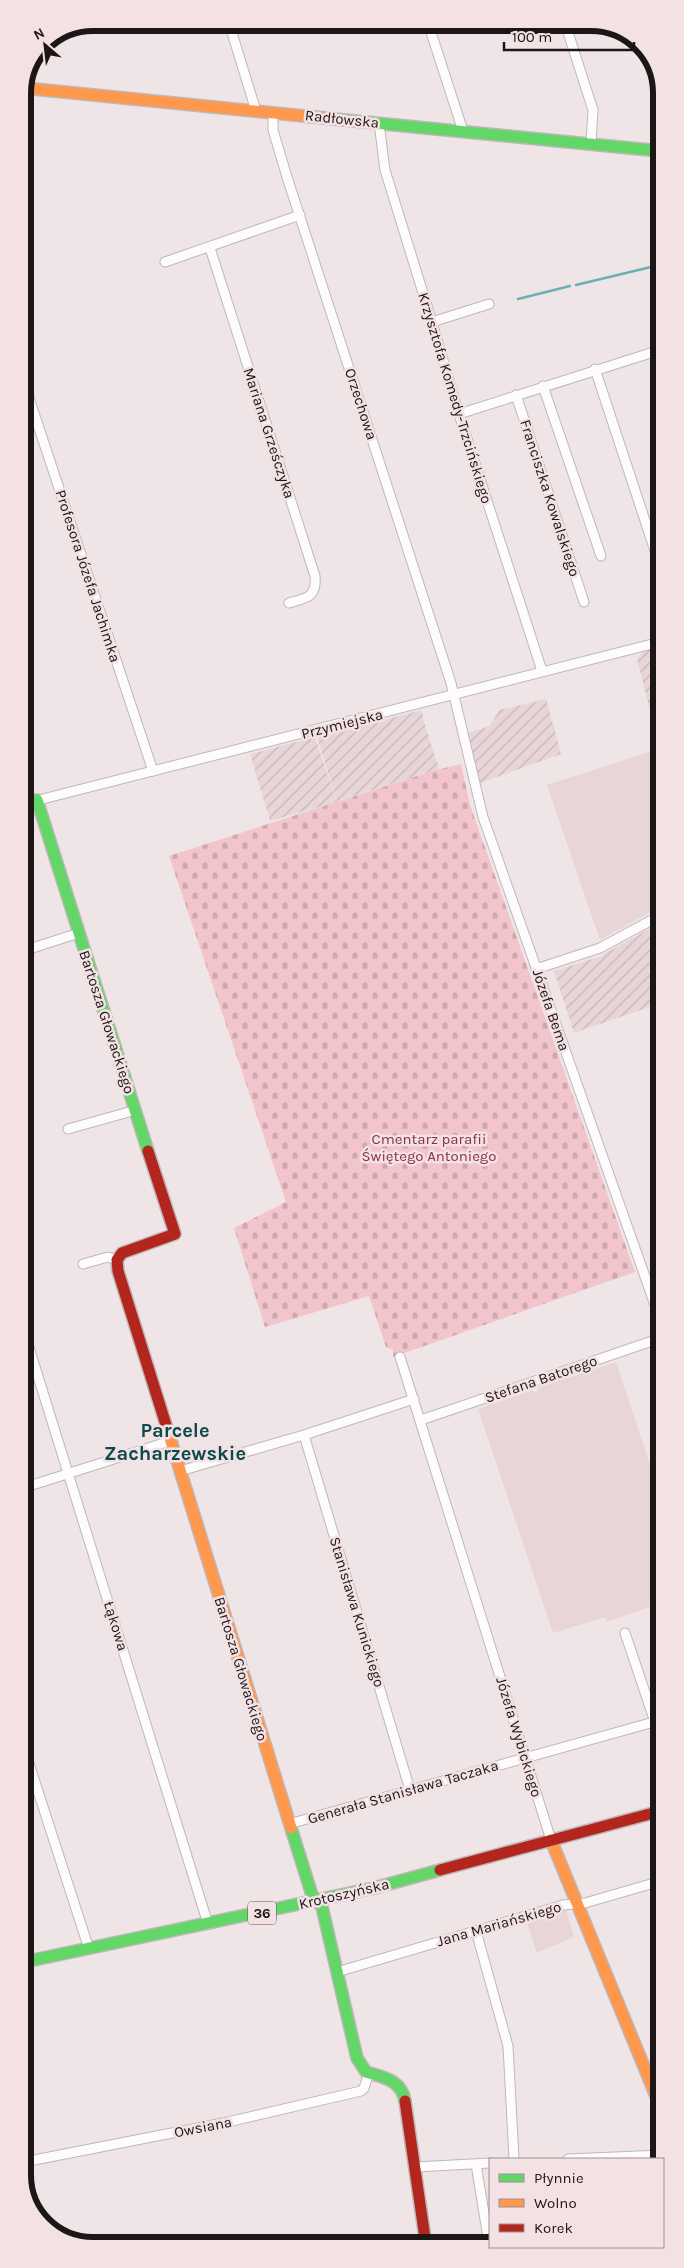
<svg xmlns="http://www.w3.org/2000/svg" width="684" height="2268" font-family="Karla,sans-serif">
<defs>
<pattern id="industrial-furrows" width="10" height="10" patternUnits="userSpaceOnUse" patternTransform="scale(1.25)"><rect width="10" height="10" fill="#e8d5d8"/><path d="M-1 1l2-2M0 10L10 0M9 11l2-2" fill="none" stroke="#c6b6b9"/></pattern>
<pattern id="cemetery-stones" width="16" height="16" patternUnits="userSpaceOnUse" patternTransform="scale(1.25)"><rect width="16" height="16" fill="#f2c4cc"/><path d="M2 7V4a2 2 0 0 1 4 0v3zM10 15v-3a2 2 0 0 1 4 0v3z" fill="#cfa8ae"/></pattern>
<pattern id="water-ripples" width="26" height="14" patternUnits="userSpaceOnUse" patternTransform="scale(1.25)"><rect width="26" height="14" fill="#6bb0b4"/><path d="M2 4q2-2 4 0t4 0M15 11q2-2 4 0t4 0" fill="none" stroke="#578e91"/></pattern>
</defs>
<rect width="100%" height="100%" fill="#efe5e7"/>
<g fill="#e8d5d8">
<polygon points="661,748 661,906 600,940 547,785"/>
<polygon points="616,1362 661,1498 661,1603 607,1622 605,1617 553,1633 478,1409 533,1390 534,1392 538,1391 538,1388"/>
<polygon points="566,1909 574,1937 537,1953 526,1920"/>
</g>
<g fill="url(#industrial-furrows)">
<polygon points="660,647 661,746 659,746 637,659 644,651"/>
<polygon points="546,699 561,754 480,783 468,733 490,726 499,710"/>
<polygon points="422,710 423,719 439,769 337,801 317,737"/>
<polygon points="315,737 337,802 270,821 250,754"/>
<polygon points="661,922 661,1003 574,1033 554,971 599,957"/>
</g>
<polygon fill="url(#cemetery-stones)" points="461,764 470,805 635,1272 393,1357 393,1350 386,1347 369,1296 265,1327 234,1228 286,1202 169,856 436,770"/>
<polygon fill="url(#water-ripples)" points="661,2021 661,2068 651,2045 650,2030 657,2022"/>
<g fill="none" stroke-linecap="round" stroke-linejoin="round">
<g stroke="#6bb0b4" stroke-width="2.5">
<polyline points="576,285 655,266"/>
<polyline points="518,299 570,286"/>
</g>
<g stroke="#bfb7b9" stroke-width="11">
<g id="street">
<polyline points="229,23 256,111"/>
<polyline points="428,23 463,131"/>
<polyline points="565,23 593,110 591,144"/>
<polyline points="273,113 273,130 287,177 451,683 483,817 661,1322"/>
<polyline points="379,123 385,170 431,319 459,414 542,671"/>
<path d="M210,248L315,576C317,597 307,598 289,603"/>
<polyline points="165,262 300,215"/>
<polyline points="432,322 489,304"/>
<polyline points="595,369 660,566"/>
<polyline points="23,380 153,771"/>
<polyline points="543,386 601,556"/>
<polyline points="516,395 584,602"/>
<polyline points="459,414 660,350"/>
<polyline points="23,804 660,642"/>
<polyline points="23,951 79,933"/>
<polyline points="536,969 600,948 661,915"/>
<polyline points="68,1129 136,1110"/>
<polyline points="83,1264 108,1257 117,1260"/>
<polyline points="23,1328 208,1924"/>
<polyline points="400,1357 551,1840"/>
<polyline points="421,1420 661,1338"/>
<polyline points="304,1435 410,1790"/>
<polyline points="180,1471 304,1435 414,1399"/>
<polyline points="23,1488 170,1441"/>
<polyline points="625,1633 655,1722"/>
<polyline points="24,1748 89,1949"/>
<polyline points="289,1824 661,1720"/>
<polyline points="476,1931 508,2046 514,2159"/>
<polyline points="337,1972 563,1905 585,1903 661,1881"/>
<polyline points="568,2159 661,2155"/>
<polyline points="24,2162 228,2122 361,2091 364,2088 369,2073"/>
<polyline points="476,2164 489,2244"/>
<polyline points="415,2167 490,2163"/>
</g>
</g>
<g stroke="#bfb7b9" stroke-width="14">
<g id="fast">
<polyline points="334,119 660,151"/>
<polyline points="37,800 148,1151"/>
<path d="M291,1828L312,1895L322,1907L357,2058L366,2072C383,2077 402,2080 405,2101"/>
<polyline points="24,1962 374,1888 440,1870"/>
</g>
</g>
<g stroke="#bfb7b9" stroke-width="14">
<g id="slow">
<polyline points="24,88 334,119"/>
<polyline points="166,1425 291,1828"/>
<polyline points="551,1840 661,2108"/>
</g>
</g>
<g stroke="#bfb7b9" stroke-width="14">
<g id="jam">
<polyline points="148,1151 175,1234 122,1253 117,1260 118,1271 166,1425"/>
<polyline points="440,1870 661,1811"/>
<polyline points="405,2101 426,2245"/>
</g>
</g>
<use href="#street" stroke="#fdfbfb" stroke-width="9"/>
<use href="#fast" stroke="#63d668" stroke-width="11"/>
<use href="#slow" stroke="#ff974d" stroke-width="11"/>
<use href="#jam" stroke="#b3261e" stroke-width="11"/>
</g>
<g text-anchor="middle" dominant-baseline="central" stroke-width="5" stroke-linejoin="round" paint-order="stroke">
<rect fill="#f3e1e4" stroke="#5c5354" stroke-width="1" x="248" y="1901.5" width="28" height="23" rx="4"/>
<g font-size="14" font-weight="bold" fill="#1c1617">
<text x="262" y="1913">36</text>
</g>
<g font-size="15" fill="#1c1617" stroke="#f3e1e4">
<text transform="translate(342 119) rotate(6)">Radłowska</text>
<text transform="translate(455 398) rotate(73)">Krzysztofa Komedy-Trzcińskiego</text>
<text transform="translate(361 404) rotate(72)">Orzechowa</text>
<text transform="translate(269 433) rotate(72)">Mariana Grześczyka</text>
<text transform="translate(550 498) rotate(72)">Franciszka Kowalskiego</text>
<text transform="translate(88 576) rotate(72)">Profesora Józefa Jachimka</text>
<text transform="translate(342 724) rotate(-14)">Przymiejska</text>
<text transform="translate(551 1010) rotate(71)">Józefa Bema</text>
<text transform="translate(107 1022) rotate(72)">Bartosza Głowackiego</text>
<text transform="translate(541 1379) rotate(-19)">Stefana Batorego</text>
<text transform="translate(357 1612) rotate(73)">Stanisława Kunickiego</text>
<text transform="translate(116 1626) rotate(73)">Łąkowa</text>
<text transform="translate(241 1669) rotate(73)">Bartosza Głowackiego</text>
<text transform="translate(519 1737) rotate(73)">Józefa Wybickiego</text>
<text transform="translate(403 1792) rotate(-16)">Generała Stanisława Taczaka</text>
<text transform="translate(344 1894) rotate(-13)">Krotoszyńska</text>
<text transform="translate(499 1924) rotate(-16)">Jana Mariańskiego</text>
<text transform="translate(203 2127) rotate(-11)">Owsiana</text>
</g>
<g font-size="15" fill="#893047" stroke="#f3e1e4">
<text x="429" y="1139">Cmentarz parafii<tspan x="429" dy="17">Świętego Antoniego</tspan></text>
</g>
<g font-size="20" font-weight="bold" fill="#0a4b4e" stroke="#f3e1e4">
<text x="175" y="1430">Parcele<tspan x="175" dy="23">Zacharzewskie</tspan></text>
</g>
</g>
<path d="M0 0H684V2268H0ZM93 31H591A62 62 0 0 1 653 93V2175A62 62 0 0 1 591 2237H93A62 62 0 0 1 31 2175V93A62 62 0 0 1 93 31Z" fill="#f3e1e4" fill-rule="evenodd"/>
<path fill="none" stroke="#1c1617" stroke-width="6" d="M93 31H591A62 62 0 0 1 653 93V2175A62 62 0 0 1 591 2237H93A62 62 0 0 1 31 2175V93A62 62 0 0 1 93 31Z"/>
<rect x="489" y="2158" width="175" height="90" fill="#f3e1e4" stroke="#9d9092"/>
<rect x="499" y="2174" width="25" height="8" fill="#63d668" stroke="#9d9092"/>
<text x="534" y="2183" font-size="15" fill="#1c1617">Płynnie</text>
<rect x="499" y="2199" width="25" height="8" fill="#ff974d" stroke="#9d9092"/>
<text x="534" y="2208" font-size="15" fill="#1c1617">Wolno</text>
<rect x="499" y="2224" width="25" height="8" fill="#b3261e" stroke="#9d9092"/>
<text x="534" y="2233" font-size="15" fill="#1c1617">Korek</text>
<g transform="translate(45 45) rotate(332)" stroke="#f3e1e4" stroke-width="4" paint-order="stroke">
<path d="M0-4L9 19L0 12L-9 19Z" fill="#1c1617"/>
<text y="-8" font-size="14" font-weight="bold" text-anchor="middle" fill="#1c1617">N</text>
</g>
<path d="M504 42v8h130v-8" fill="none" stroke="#1c1617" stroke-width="2.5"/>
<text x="512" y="42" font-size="15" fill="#1c1617" stroke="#f3e1e4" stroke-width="4" paint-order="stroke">100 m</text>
</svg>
